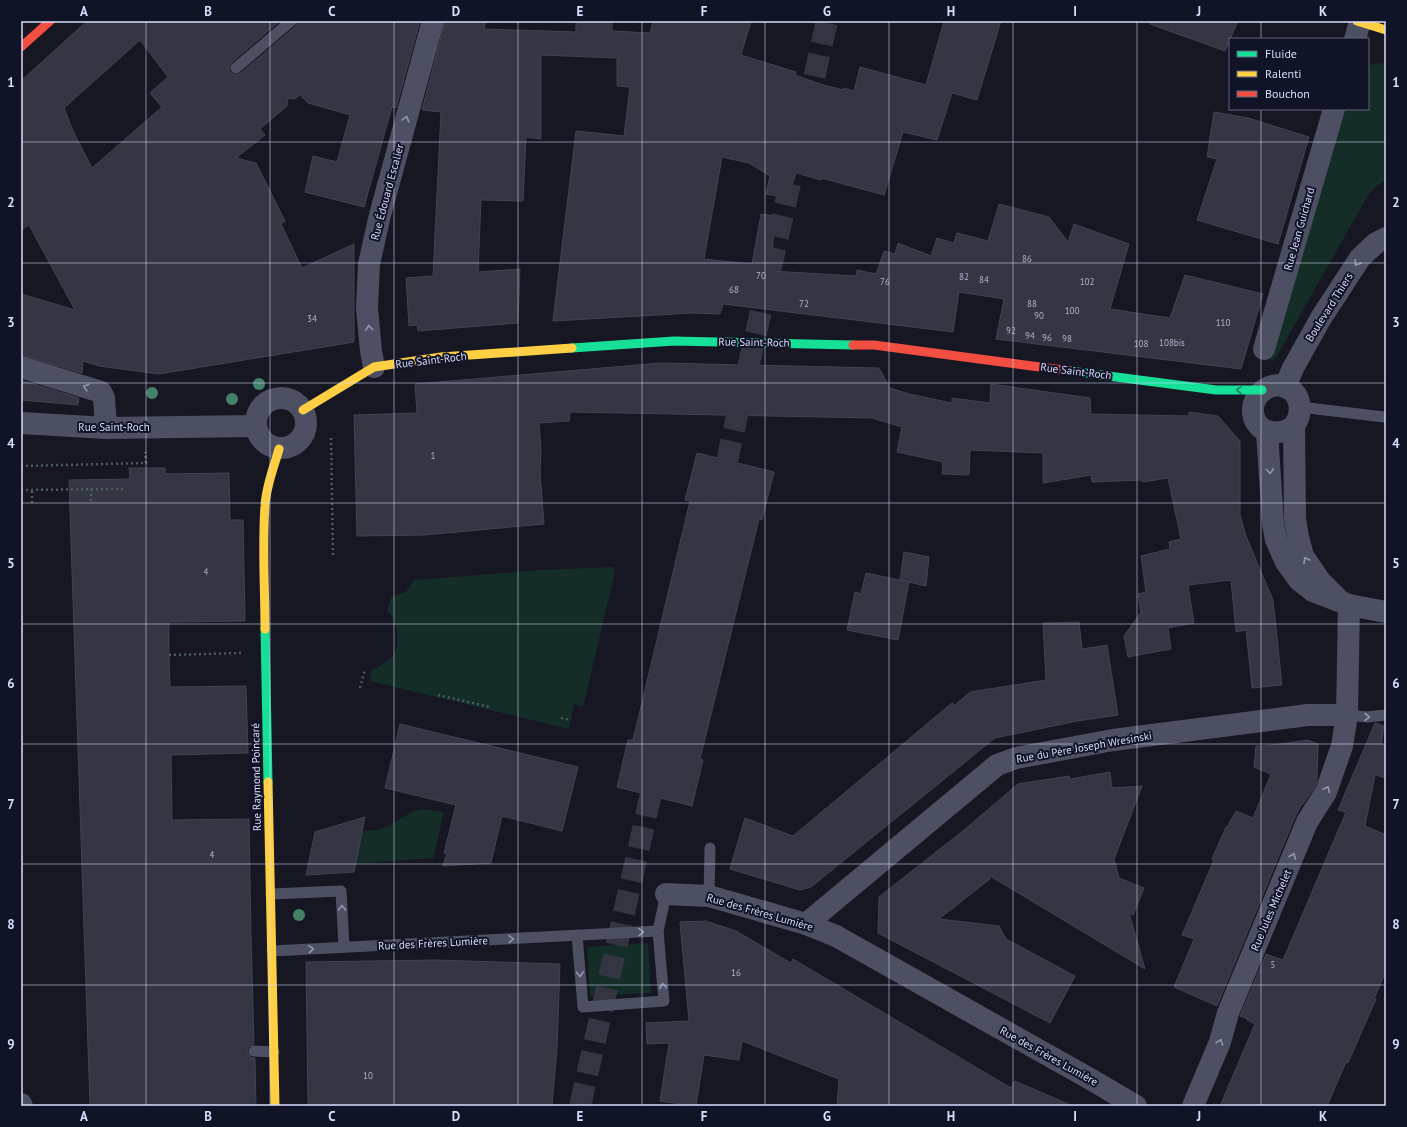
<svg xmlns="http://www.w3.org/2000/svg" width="1407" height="1127" font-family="'PT Sans',sans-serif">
<rect width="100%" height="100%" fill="#161722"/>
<g fill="#152d27">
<polygon points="1382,63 1386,64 1386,179 1374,188 1367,197 1274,361 1270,361 1345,109 1368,109 1368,65"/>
<path d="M612,567L615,572L583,707L574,704L569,729L370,681L372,670C379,666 386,663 391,658C400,649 399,629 393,618C392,616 389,613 387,611L391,597L406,592L414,580L541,570Z"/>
<polygon points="423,809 444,812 433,858 319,866 362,831 378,830 388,826 414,811"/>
<polygon points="648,943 651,993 590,996 587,947"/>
</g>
<g fill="#343644" stroke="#414355" fill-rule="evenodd">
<path d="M87,21H280L231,63L229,70L231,73L237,75L241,73L296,26L298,21H420L396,108L392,107L364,207L305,192L313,156L337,162L350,115L308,103L300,95L294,99L288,98L287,106L260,129L265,135L236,158L256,163L285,221L281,224L302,268L354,244V342L159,374L99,366L83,361L82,373L21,355V294L75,310L29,225L21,230V81ZM140,40L168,77L150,93L162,107L92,168L73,131L64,108Z"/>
<polygon points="445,21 486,21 484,29 576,32 576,21 612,21 612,31 650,33 653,21 751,21 741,55 796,72 795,75 820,84 843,90 844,88 854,91 860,67 926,85 944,21 1001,21 977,100 952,93 937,140 903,132 884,195 821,178 821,180 796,173 788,198 766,194 770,176 749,163 722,157 704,259 752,264 761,214 774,216 772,271 856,276 857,270 876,274 884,251 895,254 898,243 931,256 937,238 954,243 957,233 988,241 999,204 1049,217 1068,242 1074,224 1129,244 1110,309 1170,318 1185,275 1263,294 1241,369 996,339 1004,299 959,292 953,332 723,304 720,314 692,313 553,321 576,131 624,136 630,87 617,86 617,58 541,55 541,139 526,137 523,201 481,200 478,272 520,269 518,323 418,331 417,325 409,326 406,278 433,276 441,112 422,110"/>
<polygon points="1151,21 1238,21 1225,51 1150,24"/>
<polygon points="1214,112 1248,118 1309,137 1278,244 1197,220 1217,159 1207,157"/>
<polygon points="661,363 879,368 890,388 909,394 952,403 952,398 990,403 991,384 1090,398 1091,414 1189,416 1189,412 1218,416 1240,441 1240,515 1246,536 1273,600 1282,685 1252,688 1246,630 1236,632 1231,580 1188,585 1194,623 1168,628 1171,649 1128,657 1124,636 1141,612 1138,594 1146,592 1141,556 1170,549 1169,542 1181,539 1168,478 1143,482 1142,480 1092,482 1091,475 1043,483 1043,453 970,450 969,475 942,474 943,462 897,452 902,427 872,418 570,412 569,421 539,423 541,451 540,471 544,524 425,535 357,536 354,415 417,413 415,384"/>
<polygon points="21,380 79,398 78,405 21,400"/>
<polygon points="697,453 774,472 762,520 759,519 700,759 703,760 692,806 617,787 628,740 633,740 690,501 685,500"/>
<polygon points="129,468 165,468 165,474 229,473 230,520 243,520 245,621 169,622 169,655 170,687 246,686 248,753 171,755 172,820 249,819 251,937 254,1044 248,1047 247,1051 250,1057 255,1058 256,1106 90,1106 69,480 130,479"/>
<polygon points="904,552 929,557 926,586 900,580"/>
<polygon points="866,573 909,582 898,640 847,630 855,592 861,594"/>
<polygon points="1079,622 1082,649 1107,645 1118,715 1077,721 995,738 811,887 800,890 730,869 745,818 793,836 952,703 955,705 970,692 1046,680 1043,623"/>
<polygon points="1375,723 1384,726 1381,745 1386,745 1386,778 1375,775 1365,826 1386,835 1386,971 1374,999 1376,999 1348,1063 1346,1062 1327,1106 1220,1106 1255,1024 1247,1020 1248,1019 1240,1016 1266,954 1283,960 1346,812 1338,810"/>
<polygon points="400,724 578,767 562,831 502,816 491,863 443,866 447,853 444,853 456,805 385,788"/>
<polygon points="1308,740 1318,744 1317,781 1315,787 1303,804 1302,804 1295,817 1217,1006 1174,987 1194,939 1182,935 1214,860 1212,859 1226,827 1227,827 1236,811 1253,818 1271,774 1254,767 1256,746 1265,746"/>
<polygon points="1110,772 1112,788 1142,786 1114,859 1119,878 1144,888 1133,915 1129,913 1145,969 990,876 990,879 939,919 999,926 1006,939 1075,976 1050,1023 878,933 879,897 964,830 1018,784 1069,776 1070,779"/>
<polygon points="365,817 354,872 306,875 315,832"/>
<polygon points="706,921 736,931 791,963 793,959 1011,1088 1015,1081 1073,1106 837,1106 839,1079 742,1041 739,1060 704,1055 696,1106 660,1101 669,1043 647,1044 646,1023 689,1021 680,922"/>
<polygon points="437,960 560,964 557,1048 552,1106 308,1106 306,962"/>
</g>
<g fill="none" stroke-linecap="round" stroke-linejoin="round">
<polyline stroke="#333543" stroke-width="22" stroke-dasharray="22 11" stroke-linecap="butt" points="580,1106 827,21"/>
<g stroke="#4b5c63" stroke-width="2.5" stroke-dasharray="2 3" stroke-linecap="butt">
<polyline points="331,438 333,556"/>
<polyline points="21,466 146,463 145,452"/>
<polyline points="91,489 91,501"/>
<polyline points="21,490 123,489"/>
<polyline points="32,503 32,489"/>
<polyline points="169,655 241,653"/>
<polyline points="360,688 365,669"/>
<polyline points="438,695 490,707"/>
<polyline points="561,718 571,720"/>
</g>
<g stroke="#4c5062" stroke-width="11">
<polyline points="236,68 291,21"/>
<polyline points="1300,407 1384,417"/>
<polyline points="1347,715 1367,717 1386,715"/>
<polyline points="271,894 341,891 344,947"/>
<polyline points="709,896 710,848"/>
<polyline points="577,935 583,1007 664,1001 658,931"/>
<polyline points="272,951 658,931 666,894"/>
<polyline points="254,1051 274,1052"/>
</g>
<g stroke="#4c5062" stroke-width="22">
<polyline points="1355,39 1360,22"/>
<polyline points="1264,349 1334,109"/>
<polyline points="21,367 101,392 104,398 106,428"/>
<polyline points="374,367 371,351 367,308 369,264 380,215 433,21"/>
<polyline points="1285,387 1293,368 1321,318 1360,258 1376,243 1386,238"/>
<circle cx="281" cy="423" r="25"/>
<polyline points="21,423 106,428 255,426"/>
<path d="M1294,426C1279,437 1256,434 1253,413C1251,396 1269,380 1286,387C1302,394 1303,413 1294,426L1295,519L1298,537L1303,556L1320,581L1340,601"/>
<polyline points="1267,432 1273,523 1276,540 1286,562 1299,580 1313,591 1349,605 1386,612"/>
<polyline points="666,894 709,896 806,924 836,936 1092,1080 1136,1106"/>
<polyline points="806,924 997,765 1016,758 1113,740 1308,715 1347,715"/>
<polyline points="21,1104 22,1106"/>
<polyline points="1193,1106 1220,1042 1228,1013 1307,822 1326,792 1342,746 1347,715 1349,605"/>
</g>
<g stroke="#16e098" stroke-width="9">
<polyline points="572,348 674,341 853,345"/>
<polyline points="1070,371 1216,390 1262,390"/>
<polyline points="265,629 268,782"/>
</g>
<g stroke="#ffcf43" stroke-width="9">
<polyline points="1357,21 1386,30"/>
<polyline points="303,410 374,367 441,357 572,348"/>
<path d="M265,629C265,588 262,547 265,506C266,486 274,467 279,449"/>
<polyline points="268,782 275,1106"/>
</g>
<g stroke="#f24e42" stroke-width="9">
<polyline points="21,47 50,21"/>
<polyline points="853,345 874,345 1070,371"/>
</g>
</g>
<g fill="#448267">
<circle cx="259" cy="384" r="6"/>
<circle cx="152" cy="393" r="6"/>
<circle cx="232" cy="399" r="6"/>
<circle cx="299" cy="915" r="6"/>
</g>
<defs><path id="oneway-chevron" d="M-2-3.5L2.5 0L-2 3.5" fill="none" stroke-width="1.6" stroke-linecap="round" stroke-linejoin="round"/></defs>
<g stroke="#9297b0">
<use href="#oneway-chevron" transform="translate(406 119) rotate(-74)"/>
<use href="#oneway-chevron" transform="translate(1357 263) rotate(122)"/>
<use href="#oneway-chevron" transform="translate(369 328) rotate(-95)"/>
<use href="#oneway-chevron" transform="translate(86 387) rotate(-163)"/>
<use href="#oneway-chevron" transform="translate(1270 471) rotate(87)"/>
<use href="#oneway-chevron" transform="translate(1306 560) rotate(-121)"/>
<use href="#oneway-chevron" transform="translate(1367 717)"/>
<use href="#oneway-chevron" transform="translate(1327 789) rotate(-65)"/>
<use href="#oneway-chevron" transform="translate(1293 856) rotate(-67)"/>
<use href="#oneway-chevron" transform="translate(342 908) rotate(-92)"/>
<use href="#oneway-chevron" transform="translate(641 932) rotate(-3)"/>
<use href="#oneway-chevron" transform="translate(511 939) rotate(-3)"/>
<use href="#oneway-chevron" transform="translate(311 949) rotate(-3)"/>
<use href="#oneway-chevron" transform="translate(580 974) rotate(86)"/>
<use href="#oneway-chevron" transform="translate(663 986) rotate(-95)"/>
<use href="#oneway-chevron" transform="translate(1220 1042) rotate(-71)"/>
</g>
<use stroke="#148465" href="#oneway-chevron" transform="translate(1239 390) rotate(-179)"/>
<path fill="none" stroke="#d9defd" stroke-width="1" stroke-opacity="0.55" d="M146,21V1106M270,21V1106M394,21V1106M518,21V1106M642,21V1106M765,21V1106M889,21V1106M1013,21V1106M1137,21V1106M1261,21V39M1261,109V1106M21,142H1386M21,263H1386M21,383H1386M21,503H1386M21,624H1386M21,744H1386M21,864H1386M21,985H1386"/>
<g text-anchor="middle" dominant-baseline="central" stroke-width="4" stroke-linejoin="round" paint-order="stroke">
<g font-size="9" fill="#b0b4cf">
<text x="1027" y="258">86</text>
<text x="761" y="275">70</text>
<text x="964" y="276">82</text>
<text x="984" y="279">84</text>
<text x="885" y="281">76</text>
<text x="1087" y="281">102</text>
<text x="734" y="289">68</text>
<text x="804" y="303">72</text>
<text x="1032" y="303">88</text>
<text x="1072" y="310">100</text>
<text x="1039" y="315">90</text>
<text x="312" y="318">34</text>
<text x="1223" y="322">110</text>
<text x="1011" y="330">92</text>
<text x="1030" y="335">94</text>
<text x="1047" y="337">96</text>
<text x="1067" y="338">98</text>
<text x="1172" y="342">108bis</text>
<text x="1141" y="343">108</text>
<text x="433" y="455">1</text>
<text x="206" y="571">4</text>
<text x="212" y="854">4</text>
<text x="1273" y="964">5</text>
<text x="736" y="972">16</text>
<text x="368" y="1075">10</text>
</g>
<g font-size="11" fill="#d9defd" stroke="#111327">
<text transform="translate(387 192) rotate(-75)">Rue Édouard Escalier</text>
<text transform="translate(1299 229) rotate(-74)">Rue Jean Guichard</text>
<text transform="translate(1329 307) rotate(-58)">Boulevard Thiers</text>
<text transform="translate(754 342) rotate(1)">Rue Saint-Roch</text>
<text transform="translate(431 360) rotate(-7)">Rue Saint-Roch</text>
<text transform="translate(1076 371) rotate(7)">Rue Saint-Roch</text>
<text x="114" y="427">Rue Saint-Roch</text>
<text transform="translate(1084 747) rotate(-10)">Rue du Père Joseph Wresinski</text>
<text transform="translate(256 777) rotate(-91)">Rue Raymond Poincaré</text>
<text transform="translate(1271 910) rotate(-67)">Rue Jules Michelet</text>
<text transform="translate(760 912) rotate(16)">Rue des Frères Lumière</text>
<text transform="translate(433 943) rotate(-3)">Rue des Frères Lumière</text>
<text transform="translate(1049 1056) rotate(29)">Rue des Frères Lumière</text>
</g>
</g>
<rect width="1407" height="1127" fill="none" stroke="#111327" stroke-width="44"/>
<rect x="1229" y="38" width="140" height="72" fill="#111327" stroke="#61647d"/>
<rect x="1237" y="51" width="20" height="6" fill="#16e098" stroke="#61647d"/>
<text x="1265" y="58" font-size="12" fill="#d9defd">Fluide</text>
<rect x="1237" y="71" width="20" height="6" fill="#ffcf43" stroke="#61647d"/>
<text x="1265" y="78" font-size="12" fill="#d9defd">Ralenti</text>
<rect x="1237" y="91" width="20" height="6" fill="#f24e42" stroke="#61647d"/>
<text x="1265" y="98" font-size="12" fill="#d9defd">Bouchon</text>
<rect x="22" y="22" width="1363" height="1083" fill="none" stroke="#d9defd" stroke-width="1.5"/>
<g font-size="13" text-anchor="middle" font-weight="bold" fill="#d9defd">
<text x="84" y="16">A</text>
<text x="208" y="16">B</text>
<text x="332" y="16">C</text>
<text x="456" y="16">D</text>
<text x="580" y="16">E</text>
<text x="704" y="16">F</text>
<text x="827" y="16">G</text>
<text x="951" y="16">H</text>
<text x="1075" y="16">I</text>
<text x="1199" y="16">J</text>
<text x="1323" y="16">K</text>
<text x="11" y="87">1</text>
<text x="1396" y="87">1</text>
<text x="11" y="207">2</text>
<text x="1396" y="207">2</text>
<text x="11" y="327">3</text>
<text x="1396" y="327">3</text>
<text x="11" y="448">4</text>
<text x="1396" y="448">4</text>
<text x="11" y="568">5</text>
<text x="1396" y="568">5</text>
<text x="11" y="688">6</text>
<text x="1396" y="688">6</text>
<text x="11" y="809">7</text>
<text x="1396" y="809">7</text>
<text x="11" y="929">8</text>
<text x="1396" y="929">8</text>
<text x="11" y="1049">9</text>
<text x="1396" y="1049">9</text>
<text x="84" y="1121">A</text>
<text x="208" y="1121">B</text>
<text x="332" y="1121">C</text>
<text x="456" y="1121">D</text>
<text x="580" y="1121">E</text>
<text x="704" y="1121">F</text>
<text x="827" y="1121">G</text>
<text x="951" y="1121">H</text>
<text x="1075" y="1121">I</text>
<text x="1199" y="1121">J</text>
<text x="1323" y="1121">K</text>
</g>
</svg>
